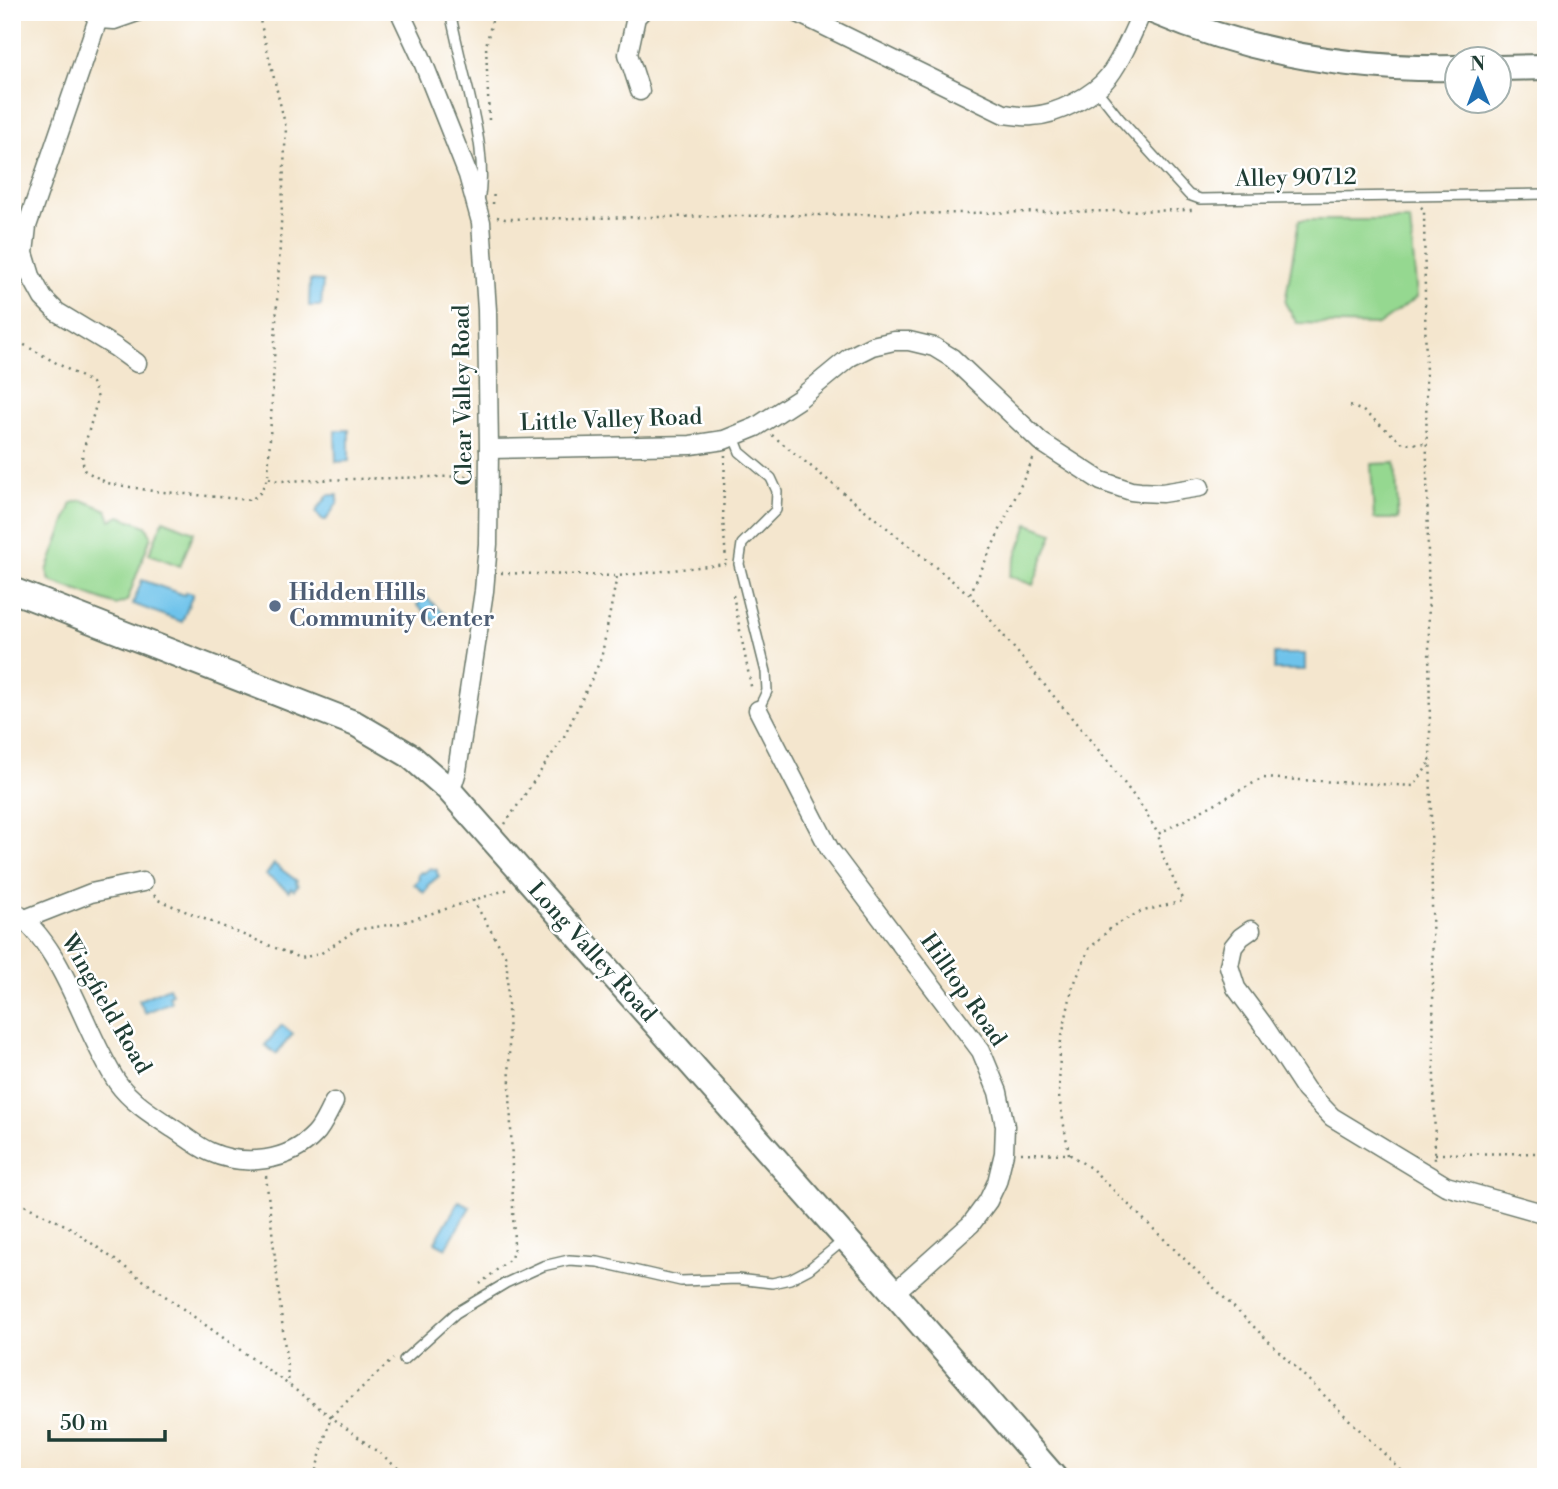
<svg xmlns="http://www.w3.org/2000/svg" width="1558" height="1489" font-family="'Libre Bodoni',serif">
<rect width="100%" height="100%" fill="#fff"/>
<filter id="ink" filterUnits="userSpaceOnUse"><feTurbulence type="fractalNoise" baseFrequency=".0143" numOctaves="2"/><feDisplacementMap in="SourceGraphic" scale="14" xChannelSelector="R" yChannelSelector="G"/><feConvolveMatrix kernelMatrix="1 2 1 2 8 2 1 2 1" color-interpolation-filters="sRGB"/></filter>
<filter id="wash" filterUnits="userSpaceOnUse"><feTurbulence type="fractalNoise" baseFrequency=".00686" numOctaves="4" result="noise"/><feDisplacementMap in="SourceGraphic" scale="28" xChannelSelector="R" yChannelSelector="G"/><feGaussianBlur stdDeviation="1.57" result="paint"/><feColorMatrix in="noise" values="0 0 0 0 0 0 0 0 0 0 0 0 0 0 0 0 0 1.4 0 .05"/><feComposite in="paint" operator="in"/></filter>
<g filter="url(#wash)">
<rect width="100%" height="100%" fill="#f4e6ce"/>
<g fill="#95d890" stroke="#5a8a62" stroke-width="2">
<polygon points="1299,220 1410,220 1417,297 1378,325 1297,323 1285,303"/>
<polygon points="1395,463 1399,519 1374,519 1371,464"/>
<polygon points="82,500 107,510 111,520 120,516 146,526 151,536 127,601 116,605 50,581 47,571 72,503"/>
<polygon points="163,520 194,532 180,566 149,554"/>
<polygon points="1028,524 1053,533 1033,585 1009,576"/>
</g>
<g fill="#6ec3eb" stroke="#468090" stroke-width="2">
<polygon points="310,280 323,281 321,306 309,306"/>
<polygon points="335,430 349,430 349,461 336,462"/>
<path d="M328,495H338V502L326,520H322L316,513C317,506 325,502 328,495Z"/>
<polygon points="142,580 184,595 186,592 193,594 182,622 133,604"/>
<polygon points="425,596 446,616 438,624 417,605"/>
<rect x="1274" y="654" width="31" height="16"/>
<polygon points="274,864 297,881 296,883 298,885 294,890 291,888 289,891 266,875"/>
<polygon points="430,868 437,870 437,873 439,876 428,885 429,887 424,893 414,884 419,879 418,875 421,872 424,873"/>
<polygon points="169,987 172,994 169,996 171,1002 145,1013 139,1000"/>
<polygon points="282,1025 293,1034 276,1054 265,1045"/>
<polygon points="459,1201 470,1207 446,1248 435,1242"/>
</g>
</g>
<g filter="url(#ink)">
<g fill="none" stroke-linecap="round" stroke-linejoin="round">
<g stroke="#6a786a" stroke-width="12">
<g id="lane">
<path d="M450,12C456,39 462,66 469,93C477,128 486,165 479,201"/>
<polyline points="1096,89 1119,118 1189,195 1200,199 1546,194"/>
<polyline points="734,437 740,452 771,478 777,491 776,510 742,544 739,564 766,672 767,691 758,710"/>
<polyline points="404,1360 456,1313 506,1283 543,1266 569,1260 598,1262 681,1281 737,1279 772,1283 790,1279 809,1269 844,1240"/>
</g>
</g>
<g stroke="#6a786a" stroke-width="21">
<g id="street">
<polyline points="92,12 98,19 114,20 137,12"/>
<polyline points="400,12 421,57 455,142 468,175 481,222 487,310 489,449 488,544 484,591 457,771 454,781 448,789"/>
<path d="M796,12L1004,114C1013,115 1023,117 1032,116C1056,115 1094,96 1109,76C1123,57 1132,34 1142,12"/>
<polyline points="98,19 27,226 24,253 31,276 43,298 57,312 115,347 137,363"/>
<polyline points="640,91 628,54 636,17 641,12"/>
<polyline points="489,449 691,445 724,440 756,427 799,399 850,357 872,346 894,341 909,341 934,347 952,358 1041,442 1101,481 1131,491 1140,492 1162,493 1200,487"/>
<polyline points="758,710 830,850 981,1051 998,1092 1005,1126 1004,1153 997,1182 988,1201 971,1224 894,1293"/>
<path d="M12,910C65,947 82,1029 117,1082C131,1102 154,1116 174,1129C186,1137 198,1147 210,1152C244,1167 289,1162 315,1134C323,1126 328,1112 334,1102"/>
<polyline points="25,919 91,893 143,882"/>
<polyline points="1251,930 1241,937 1233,947 1229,966 1236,988 1262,1023 1306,1090 1332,1117 1446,1186 1546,1214"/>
</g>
</g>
<g stroke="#6a786a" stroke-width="28">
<g id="secondary">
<path d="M1155,12C1251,53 1353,70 1456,68"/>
<polyline points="1498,68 1546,67"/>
<polyline points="12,590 356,724 409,755 448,789 894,1293 1054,1477"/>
</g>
</g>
<g stroke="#6a786a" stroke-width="2.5" stroke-dasharray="2 5" stroke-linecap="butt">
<polyline points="489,120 486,46 494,12"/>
<polyline points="493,204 494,190"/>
<polyline points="1421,207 1424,210 1435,1162"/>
<polyline points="497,217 505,219 1194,210"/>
<polyline points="12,338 92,383 98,398 82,455 84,470 107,483 153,491 251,500 260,493 268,477 286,128 258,12"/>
<polyline points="1350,406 1363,411 1404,444 1427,443"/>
<polyline points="772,435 970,595 1110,764 1145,811 1158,834 1263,778 1414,786 1430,762"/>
<polyline points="725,455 723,519 726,561"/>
<polyline points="269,478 278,481 472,476"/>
<polyline points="501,573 617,576 727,564"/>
<polyline points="970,594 1034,457"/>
<polyline points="733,595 752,691"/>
<polyline points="505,824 565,735 601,659 617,576"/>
<polyline points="154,895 158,900 300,958 320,954 356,930 401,923 509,889"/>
<polyline points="473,900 505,955 507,968 514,1248 511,1258 480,1284"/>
<polyline points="1021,1153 1069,1154 1092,1169 1408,1477"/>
<polyline points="1069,1154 1059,1097 1060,1046 1072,989 1089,949 1113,926 1140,912 1183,901 1163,856 1158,834"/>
<polyline points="1435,1154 1546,1153"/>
<polyline points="266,1176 289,1385"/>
<polyline points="12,1199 69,1227 289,1385 411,1477"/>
<polyline points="314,1477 331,1416 393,1359"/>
</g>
<use href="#lane" stroke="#fff" stroke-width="9"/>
<use href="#street" stroke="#fff" stroke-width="18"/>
<use href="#secondary" stroke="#fff" stroke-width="24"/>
</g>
</g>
<circle fill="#5c6f8a" stroke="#fff" stroke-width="2.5" cx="275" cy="606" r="7"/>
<g text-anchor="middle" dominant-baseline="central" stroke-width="5" stroke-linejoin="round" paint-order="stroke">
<g font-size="23" fill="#1f3d34" stroke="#fff">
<text transform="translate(1296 178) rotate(-1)">Alley 90712</text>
<text transform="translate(463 395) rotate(-91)">Clear Valley Road</text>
<text transform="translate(611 420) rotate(-2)">Little Valley Road</text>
<text transform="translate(592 952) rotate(48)">Long Valley Road</text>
<text transform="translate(963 990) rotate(55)">Hilltop Road</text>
<text transform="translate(106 1004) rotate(60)">Wingfield Road</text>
</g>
<g font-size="23" font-weight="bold" fill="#4e5e75" stroke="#fff" text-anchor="start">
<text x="289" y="593">Hidden Hills<tspan x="289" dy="26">Community Center</tspan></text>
</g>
</g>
<rect width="1558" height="1489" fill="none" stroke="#fff" stroke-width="42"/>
<g transform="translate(1478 80) rotate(359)"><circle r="33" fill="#ffffff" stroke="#a5b1ae" stroke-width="2"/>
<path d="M0-5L12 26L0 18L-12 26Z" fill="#1f6fb2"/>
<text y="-10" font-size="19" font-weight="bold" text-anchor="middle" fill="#1f3d34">N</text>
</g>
<path d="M49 1430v10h116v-10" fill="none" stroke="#1f3d34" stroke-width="3.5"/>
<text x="60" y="1430" font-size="21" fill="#1f3d34" stroke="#ffffff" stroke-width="5" paint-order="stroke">50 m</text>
</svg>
